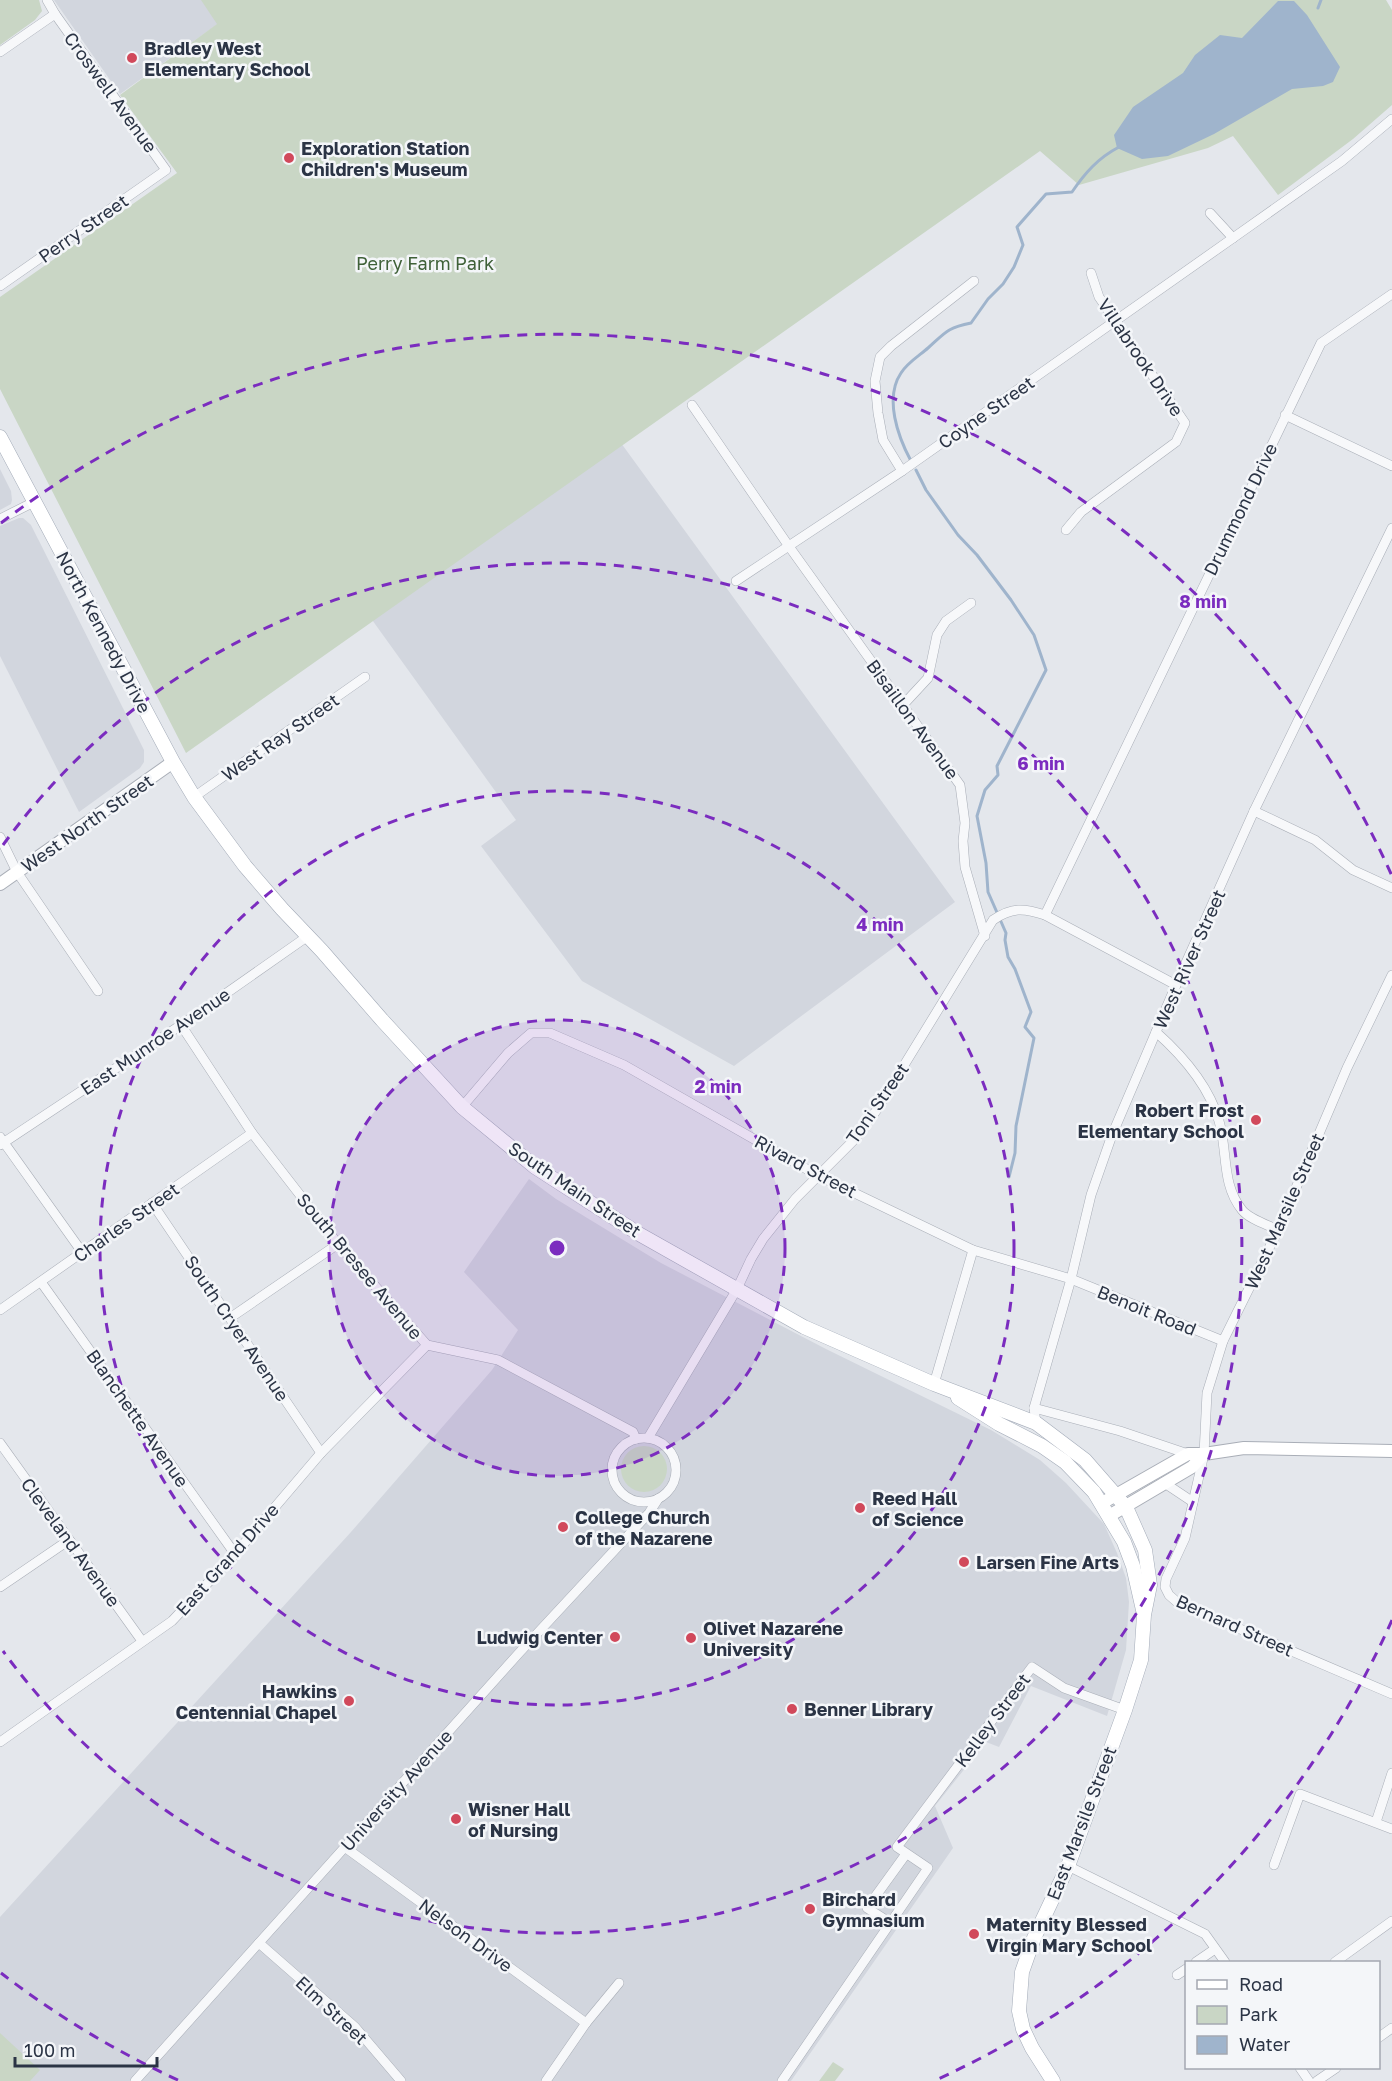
<svg xmlns="http://www.w3.org/2000/svg" width="1392" height="2081" font-family="'Golos Text',sans-serif">
<rect width="100%" height="100%" fill="#e4e7ec"/>
<g fill="#d2d6de">
<polygon points="54,0 202,0 219,23 120,94"/>
<polygon points="621,443 955,902 734,1066 582,981 481,846 516,820 370,617"/>
<polygon points="0,469 11,491 12,500 11,504 0,510"/>
<polygon points="19,518 23,518 31,525 144,750 144,762 140,768 79,812 0,656 0,526"/>
<polygon points="529,1179 556,1199 661,1263 826,1349 991,1430 1040,1460 1066,1483 1104,1524 1117,1553 1126,1578 1129,1602 1126,1650 1107,1716 1031,1686 999,1747 986,1742 935,1806 953,1848 791,2081 0,2081 0,1917 351,1532 492,1370 518,1330 464,1272"/>
</g>
<g fill="#c9d6c5">
<polygon points="0,0 39,0 42,11 35,20 0,45"/>
<polygon points="201,0 1386,0 1392,10 1392,105 1353,139 1278,195 1233,136 1208,148 1079,185 1040,151 186,753 0,389 0,297 177,173 120,95 217,24"/>
<circle cx="644" cy="1469" r="23"/>
<polygon points="0,2033 40,2070 30,2081 0,2081"/>
<polygon points="833,2062 844,2069 835,2081 819,2081"/>
</g>
<polygon fill="#9fb4cc" points="1278,1 1294,1 1307,15 1340,67 1333,82 1323,86 1292,89 1214,134 1168,156 1142,159 1117,148 1114,135 1133,107 1183,73 1195,55 1220,35 1242,38"/>
<g fill="none" stroke-linecap="round" stroke-linejoin="round">
<g stroke="#9fb4cc" stroke-width="3">
<polyline points="1318,8 1321,0"/>
<path d="M911,461C898,437 884,398 901,373C907,363 920,355 928,348C946,332 947,328 971,323L988,299L1003,284L1014,267L1023,245L1017,227L1046,194L1072,192C1085,173 1098,158 1119,147"/>
<polyline points="916,470 926,490 958,535 977,555 1011,600 1034,635 1046,670 997,766 998,775 985,790 977,816 986,863 988,892 1006,933 1005,940 1008,957 1015,969 1031,1012 1025,1027 1034,1038 1016,1126 1015,1153 1009,1177"/>
</g>
<g stroke="#a9aeb7" stroke-width="10">
<g id="street">
<polyline points="0,52 55,14"/>
<polyline points="1210,213 1233,238"/>
<polyline points="0,286 166,170 55,14 47,0"/>
<polyline points="692,405 788,545 960,785 965,823 963,841 965,867 985,936"/>
<polyline points="1285,415 1392,466"/>
<polyline points="902,471 883,440 878,413 875,381 880,357 891,346 974,281"/>
<polyline points="0,519 34,502"/>
<polyline points="1066,530 1081,512 1176,442 1185,423 1099,297 1091,273"/>
<polyline points="736,581 902,471 1233,238 1342,161 1392,119"/>
<polyline points="903,705 928,678 937,635 946,621 971,603"/>
<polyline points="194,797 365,677"/>
<polyline points="1254,811 1315,840 1353,870 1392,888"/>
<polyline points="0,837 17,872 98,991"/>
<polyline points="1045,915 1321,343 1392,294"/>
<polyline points="1392,975 1347,1068 1278,1230 1223,1341 1207,1393 1204,1454 1185,1538 1166,1579 1165,1587 1169,1595 1177,1602 1392,1694"/>
<polyline points="181,1025 252,1133 338,1244 427,1345 498,1360 633,1432 636,1439"/>
<path d="M1156,1032C1183,1056 1209,1086 1219,1121C1228,1151 1221,1184 1242,1210C1249,1219 1268,1225 1278,1230"/>
<polyline points="462,1107 508,1053 531,1033 550,1033 624,1065 817,1175 973,1250 1071,1279 1223,1341"/>
<polyline points="0,1137 82,1252"/>
<polyline points="0,1145 181,1025 308,936"/>
<polyline points="152,1203 321,1453"/>
<polyline points="41,1282 235,1554"/>
<polyline points="0,1310 252,1133"/>
<polyline points="230,1318 338,1244"/>
<polyline points="934,1384 973,1250"/>
<polyline points="1034,1408 1120,1431 1188,1454"/>
<polyline points="1036,1423 1034,1408 1071,1279 1091,1195 1112,1135 1176,985 1254,811 1392,528"/>
<circle cx="644" cy="1470" r="32"/>
<path d="M648,1438L737,1289L751,1259L763,1239L795,1199L853,1141L876,1111L993,920C1012,907 1024,908 1045,915L1176,985"/>
<polyline points="0,1443 142,1641"/>
<polyline points="1166,1484 1193,1502"/>
<polyline points="0,1587 69,1540"/>
<polyline points="0,1742 172,1621 235,1554 321,1453 427,1345"/>
<polyline points="1376,1822 1392,1773"/>
<polyline points="346,1848 586,2023"/>
<polyline points="1274,1865 1300,1794 1392,1829"/>
<polyline points="1068,1866 1205,1934 1225,1962"/>
<polyline points="889,1922 867,1908 906,1854"/>
<polyline points="259,1943 355,2027 401,2081"/>
<polyline points="1196,1962 1215,1949"/>
<polyline points="1335,1962 1392,1921"/>
<polyline points="1177,1975 1186,1969"/>
<polyline points="1378,2038 1392,2028"/>
<polyline points="1300,2068 1309,2081"/>
<polyline points="135,2081 519,1653 649,1513 658,1499"/>
<polyline points="546,2081 586,2023 619,1983"/>
<polyline points="782,2081 928,1868 897,1847 1032,1667 1064,1688 1125,1710"/>
<polyline points="1317,2081 1336,2068"/>
</g>
</g>
<g stroke="#a9aeb7" stroke-width="14">
<g id="secondary">
<polyline points="0,884 173,762"/>
<polyline points="1102,1503 1188,1454 1204,1454 1244,1448 1392,1451"/>
<polyline points="1109,1516 1192,1467 1204,1454"/>
</g>
</g>
<g stroke="#a3abb8" stroke-width="15">
<g id="primary">
<polyline points="0,437 173,762 194,797 245,866 282,909 322,951 382,1020 462,1107 535,1167 639,1234 804,1327 934,1384 1036,1423 1085,1460 1126,1507 1145,1550 1150,1585 1144,1615 1141,1660 1125,1710 1068,1866 1034,1938 1022,1972 1019,2011 1023,2029 1032,2048 1053,2081"/>
<polyline points="958,1398 999,1424 1042,1446 1065,1462 1094,1492 1124,1542 1133,1566 1143,1610"/>
</g>
</g>
<use href="#street" stroke="#f7f8fa" stroke-width="9"/>
<use href="#secondary" stroke="#fff" stroke-width="12"/>
<use href="#primary" stroke="#fff" stroke-width="14"/>
</g>
<circle cx="557" cy="1248" r="228" fill="#7b2cbf" fill-opacity=".12"/>
<g fill="none" stroke="#7b2cbf" stroke-width="3" stroke-dasharray="10 8">
<circle cx="557" cy="1248" r="228"/>
<circle cx="557" cy="1248" r="457"/>
<path d="M3 845A685 685 0 1 1 3 1651"/>
<path d="M1392 1620A914 914 0 0 1 936 2080M178 2080A914 914 0 0 1 1 1973M1 523A914 914 0 0 1 1392 876"/>
</g>
<g fill="#d1495b" stroke="#f4f6f9" stroke-width="2">
<circle cx="132" cy="58" r="6"/>
<circle cx="289" cy="158" r="6"/>
<circle cx="1256" cy="1120" r="6"/>
<circle cx="860" cy="1508" r="6"/>
<circle cx="563" cy="1527" r="6"/>
<circle cx="964" cy="1562" r="6"/>
<circle cx="615" cy="1637" r="6"/>
<circle cx="691" cy="1638" r="6"/>
<circle cx="349" cy="1701" r="6"/>
<circle cx="792" cy="1709" r="6"/>
<circle cx="456" cy="1819" r="6"/>
<circle cx="810" cy="1909" r="6"/>
<circle cx="974" cy="1934" r="6"/>
</g>
<g text-anchor="middle" dominant-baseline="central" stroke-width="5" stroke-linejoin="round" paint-order="stroke">
<g font-size="18" font-weight="bold" fill="#2b3445" stroke="#f4f6f9" text-anchor="start">
<text x="144" y="48">Bradley West<tspan x="144" dy="21">Elementary School</tspan></text>
<text x="301" y="148">Exploration Station<tspan x="301" dy="21">Children's Museum</tspan></text>
<text x="1244" y="1110" text-anchor="end">Robert Frost<tspan x="1244" dy="21">Elementary School</tspan></text>
<text x="872" y="1498">Reed Hall<tspan x="872" dy="21">of Science</tspan></text>
<text x="575" y="1517">College Church<tspan x="575" dy="21">of the Nazarene</tspan></text>
<text x="976" y="1562">Larsen Fine Arts</text>
<text x="703" y="1628">Olivet Nazarene<tspan x="703" dy="21">University</tspan></text>
<text x="603" y="1637" text-anchor="end">Ludwig Center</text>
<text x="337" y="1691" text-anchor="end">Hawkins<tspan x="337" dy="21">Centennial Chapel</tspan></text>
<text x="804" y="1709">Benner Library</text>
<text x="468" y="1809">Wisner Hall<tspan x="468" dy="21">of Nursing</tspan></text>
<text x="822" y="1899">Birchard<tspan x="822" dy="21">Gymnasium</tspan></text>
<text x="986" y="1924">Maternity Blessed<tspan x="986" dy="21">Virgin Mary School</tspan></text>
</g>
<g font-size="18" fill="#2b3445" stroke="#f4f6f9">
<text transform="translate(111 92) rotate(54)">Croswell Avenue</text>
<text transform="translate(83 228) rotate(-35)">Perry Street</text>
<text transform="translate(1141 357) rotate(56)">Villabrook Drive</text>
<text transform="translate(986 412) rotate(-35)">Coyne Street</text>
<text transform="translate(1240 509) rotate(-64)">Drummond Drive</text>
<text transform="translate(104 632) rotate(62)">North Kennedy Drive</text>
<text transform="translate(913 719) rotate(54)">Bisaillon Avenue</text>
<text transform="translate(280 737) rotate(-35)">West Ray Street</text>
<text transform="translate(87 823) rotate(-35)">West North Street</text>
<text transform="translate(1189 959) rotate(-66)">West River Street</text>
<text transform="translate(155 1041) rotate(-34)">East Munroe Avenue</text>
<text transform="translate(877 1103) rotate(-55)">Toni Street</text>
<text transform="translate(806 1166) rotate(28)">Rivard Street</text>
<text transform="translate(575 1189) rotate(34)">South Main Street</text>
<text transform="translate(1284 1211) rotate(-66)">West Marsile Street</text>
<text transform="translate(126 1222) rotate(-35)">Charles Street</text>
<text transform="translate(360 1266) rotate(50)">South Bresee Avenue</text>
<text transform="translate(1147 1310) rotate(22)">Benoit Road</text>
<text transform="translate(237 1328) rotate(56)">South Cryer Avenue</text>
<text transform="translate(138 1418) rotate(55)">Blanchette Avenue</text>
<text transform="translate(71 1542) rotate(54)">Cleveland Avenue</text>
<text transform="translate(227 1559) rotate(-48)">East Grand Drive</text>
<text transform="translate(1235 1625) rotate(24)">Bernard Street</text>
<text transform="translate(992 1720) rotate(-53)">Kelley Street</text>
<text transform="translate(396 1790) rotate(-48)">University Avenue</text>
<text transform="translate(1081 1823) rotate(-69)">East Marsile Street</text>
<text transform="translate(466 1935) rotate(36)">Nelson Drive</text>
<text transform="translate(332 2010) rotate(43)">Elm Street</text>
</g>
<g font-size="18" fill="#3f6138" stroke="#f4f6f9">
<text x="425" y="263">Perry Farm Park</text>
</g>
</g>
<circle cx="557" cy="1248" r="9" fill="#7b2cbf" stroke="#f4f6f9" stroke-width="3"/>
<g font-size="18" text-anchor="middle" font-weight="bold" fill="#7b2cbf" stroke="#f4f6f9" stroke-width="5" stroke-linejoin="round" paint-order="stroke">
<text x="1203" y="608">8 min</text>
<text x="1041" y="770">6 min</text>
<text x="880" y="931">4 min</text>
<text x="718" y="1093">2 min</text>
</g>
<rect x="1185" y="1961" width="195" height="108" fill="#f4f6f9" stroke="#a4a8b1" stroke-width="1.5"/>
<rect x="1197" y="1980" width="30" height="9" fill="#ffffff" stroke="#a4a8b1" stroke-width="1.5"/>
<text x="1239" y="1991" font-size="18" fill="#2b3445">Road</text>
<rect x="1197" y="2006" width="30" height="18" fill="#c9d6c5" stroke="#a4a8b1" stroke-width="1.5"/>
<text x="1239" y="2021" font-size="18" fill="#2b3445">Park</text>
<rect x="1197" y="2036" width="30" height="18" fill="#9fb4cc" stroke="#a4a8b1" stroke-width="1.5"/>
<text x="1239" y="2051" font-size="18" fill="#2b3445">Water</text>
<path d="M15 2057v9h142v-9" fill="none" stroke="#2b3445" stroke-width="3"/>
<text x="24" y="2057" font-size="18" fill="#2b3445" stroke="#f4f6f9" stroke-width="4.5" paint-order="stroke">100 m</text>
</svg>
